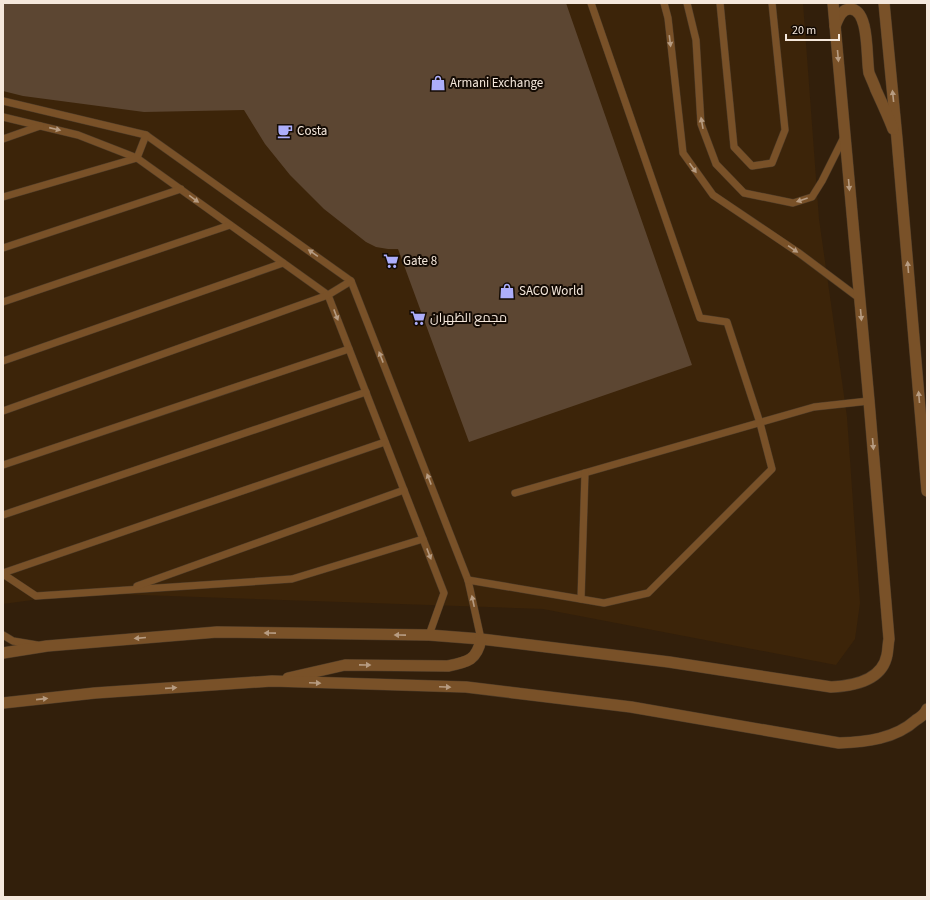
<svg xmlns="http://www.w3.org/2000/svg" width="930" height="900" font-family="'Source Sans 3',Cairo,sans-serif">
<rect width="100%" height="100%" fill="#321f0b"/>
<polygon fill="#3c2409" points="3,3 803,3 819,219 847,417 860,603 855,639 836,665 543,609 84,593 3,604"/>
<polygon fill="#5c4632" points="3,3 566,3 692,365 469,442 398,249 388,249 376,247 366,242 324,209 290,175 265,144 244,110 144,112 23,96 3,91"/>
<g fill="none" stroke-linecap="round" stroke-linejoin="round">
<g stroke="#4d3b28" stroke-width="8">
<g id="service">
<polyline points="664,3 668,18 683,153 713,195 799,253 859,298"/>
<polyline points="687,3 696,40 701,124 716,164 744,193 793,203 812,197 822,181 844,137"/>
<polyline points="720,3 734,147 752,166 772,163 785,130 772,3"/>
<polyline points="3,101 146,135 351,281 468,580 481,639"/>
<polyline points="3,117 78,135 137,158 328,295 444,593 429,635"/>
<polyline points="3,139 40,126"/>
<polyline points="3,197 137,158 146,135"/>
<polyline points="3,248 181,189"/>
<polyline points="3,302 230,225"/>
<polyline points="3,361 283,263"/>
<polyline points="3,411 328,295 351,281"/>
<polyline points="3,465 349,349"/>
<polyline points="515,493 814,407 869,401"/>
<polyline points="3,515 366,392"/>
<polyline points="3,573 385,442"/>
<polyline points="3,574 36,596 292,579 423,539"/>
<polyline points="468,580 604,603 648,593 772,469 760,423 727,322 700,318 591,3"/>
<polyline points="137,586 404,490"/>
<polyline points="581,599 585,473"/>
<polyline points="3,635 13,641 37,645"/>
</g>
</g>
<g stroke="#4d3b28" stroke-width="12">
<g id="tertiary">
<polyline points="884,3 897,139 927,491"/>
<path d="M835,26C838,19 841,9 850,9C870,9 866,59 869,73C871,78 874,84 876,90C882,103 888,116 893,129"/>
<path d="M3,653L47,646L217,632L429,635L481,639L669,662L831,687C853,686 882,681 887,655C888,650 888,644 889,639L869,401L833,3"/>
<path d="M288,678L345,665L448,666C468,662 477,660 481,639"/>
<path d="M3,703L95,693L272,681L466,687L631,707L839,743C866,742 895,739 916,720C921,717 925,714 927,709"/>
</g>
</g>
<use href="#service" stroke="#795128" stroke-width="7"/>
<use href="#tertiary" stroke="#795128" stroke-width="11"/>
</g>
<defs><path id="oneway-solid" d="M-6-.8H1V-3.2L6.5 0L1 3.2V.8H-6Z"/></defs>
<g fill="#b79c82">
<use href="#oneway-solid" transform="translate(670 41) rotate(83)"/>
<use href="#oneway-solid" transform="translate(838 56) rotate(85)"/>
<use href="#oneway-solid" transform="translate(893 96) rotate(-96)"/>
<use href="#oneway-solid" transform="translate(702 123) rotate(-100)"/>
<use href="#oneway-solid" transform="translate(55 129) rotate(13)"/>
<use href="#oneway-solid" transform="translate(693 168) rotate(55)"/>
<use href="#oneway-solid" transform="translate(849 185) rotate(85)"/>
<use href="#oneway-solid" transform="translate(194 199) rotate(36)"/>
<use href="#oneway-solid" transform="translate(802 200) rotate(161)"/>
<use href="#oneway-solid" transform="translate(793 249) rotate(34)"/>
<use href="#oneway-solid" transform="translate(313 253) rotate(-145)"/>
<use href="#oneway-solid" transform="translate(908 267) rotate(-95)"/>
<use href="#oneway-solid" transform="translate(336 315) rotate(69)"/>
<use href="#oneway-solid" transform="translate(861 315) rotate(85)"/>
<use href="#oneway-solid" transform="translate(381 357) rotate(-111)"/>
<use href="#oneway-solid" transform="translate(919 397) rotate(-95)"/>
<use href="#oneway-solid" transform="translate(873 444) rotate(85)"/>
<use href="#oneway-solid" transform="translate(429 479) rotate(-111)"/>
<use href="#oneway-solid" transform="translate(429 554) rotate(69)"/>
<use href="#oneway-solid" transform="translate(473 601) rotate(-102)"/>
<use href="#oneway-solid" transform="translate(270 633) rotate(-179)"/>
<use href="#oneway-solid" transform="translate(400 635) rotate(-179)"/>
<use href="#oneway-solid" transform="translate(140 638) rotate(175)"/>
<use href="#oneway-solid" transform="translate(365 665) rotate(1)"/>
<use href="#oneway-solid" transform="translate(315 683) rotate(2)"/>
<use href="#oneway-solid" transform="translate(445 687) rotate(2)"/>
<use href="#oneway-solid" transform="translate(171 688) rotate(-4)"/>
<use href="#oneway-solid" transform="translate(42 699) rotate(-6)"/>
</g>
<defs>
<g id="shop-bare" transform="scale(1.2)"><path d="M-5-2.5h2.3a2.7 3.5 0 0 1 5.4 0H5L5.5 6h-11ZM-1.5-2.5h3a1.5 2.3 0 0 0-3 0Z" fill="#adaefb" stroke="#140b04" stroke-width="2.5" paint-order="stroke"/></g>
<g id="cafe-bare" transform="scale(1.2)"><path d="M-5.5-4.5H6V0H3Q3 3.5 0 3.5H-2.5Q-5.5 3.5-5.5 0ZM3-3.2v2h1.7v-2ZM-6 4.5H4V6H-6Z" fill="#adaefb" stroke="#140b04" stroke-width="2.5" paint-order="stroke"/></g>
<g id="supermarket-bare" transform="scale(1.2)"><path d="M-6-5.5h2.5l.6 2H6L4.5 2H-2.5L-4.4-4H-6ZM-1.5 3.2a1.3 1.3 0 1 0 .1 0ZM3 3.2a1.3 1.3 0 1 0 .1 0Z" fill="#adaefb" stroke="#140b04" stroke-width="2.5" paint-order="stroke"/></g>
</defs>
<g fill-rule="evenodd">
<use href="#shop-bare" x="438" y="83"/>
<use href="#cafe-bare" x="285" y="131"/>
<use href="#supermarket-bare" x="391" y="261"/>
<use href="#shop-bare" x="507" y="291"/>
<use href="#supermarket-bare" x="418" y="318"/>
</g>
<g text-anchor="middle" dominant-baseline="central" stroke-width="4" stroke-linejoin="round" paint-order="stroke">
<g font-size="13" fill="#f5e8dc" stroke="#140b04" text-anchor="start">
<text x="450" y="83">Armani Exchange</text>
<text x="297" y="131">Costa</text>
<text x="403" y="261">Gate 8</text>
<text x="519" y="291">SACO World</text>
<text x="430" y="318">مجمع الظهران</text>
</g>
</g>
<rect width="930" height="900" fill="none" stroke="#f5e8dc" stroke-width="8"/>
<path d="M786 34v6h53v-6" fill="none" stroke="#f5e8dc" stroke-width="2"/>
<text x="792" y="34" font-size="12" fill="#f5e8dc" stroke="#140b04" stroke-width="3" paint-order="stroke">20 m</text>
</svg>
